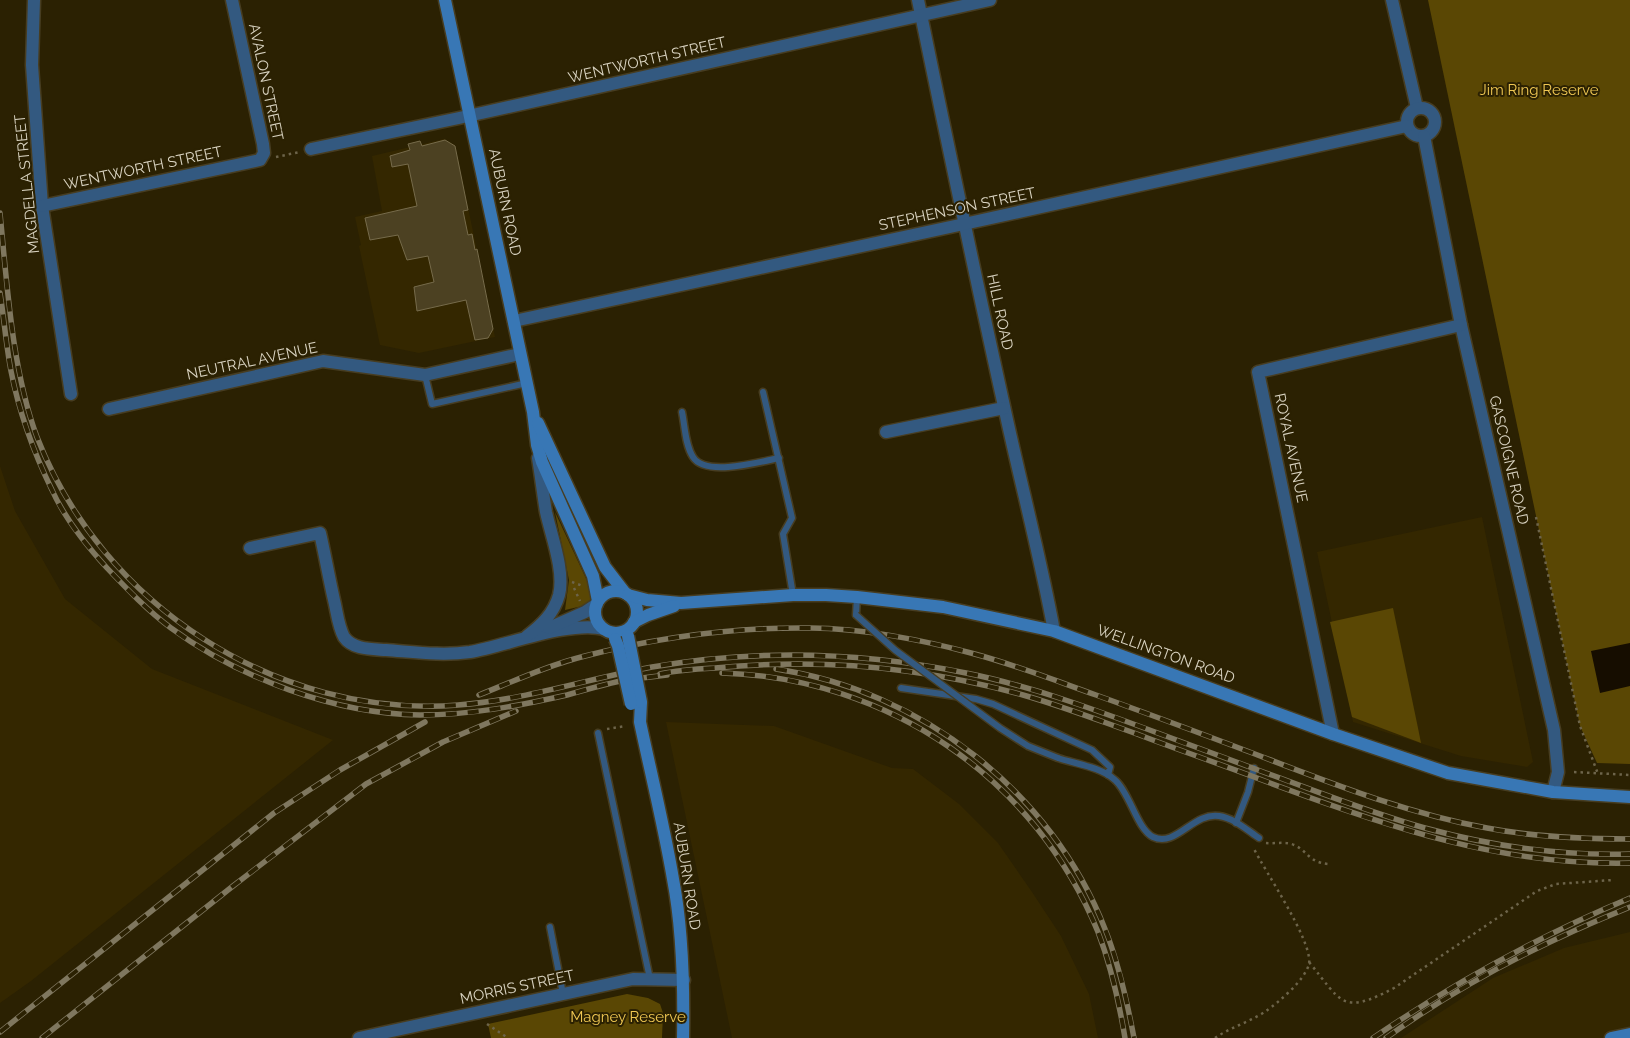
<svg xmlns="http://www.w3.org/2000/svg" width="1630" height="1038" font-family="Raleway,sans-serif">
<rect width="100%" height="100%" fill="#2b2102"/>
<!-- built -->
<g fill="#342700">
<polygon points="444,139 455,145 495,337 419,353 380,345 359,246 361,245 355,217 382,211 372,156"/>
<polygon points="0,466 15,511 65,599 152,669 333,740 31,981 0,1003"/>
<polygon points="1482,517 1533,762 1527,767 1461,756 1353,722 1317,552"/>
<polygon points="666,722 774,726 892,768 913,769 959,804 998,843 1032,892 1061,936 1089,994 1098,1038 732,1038"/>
<polygon points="1630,932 1630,1038 1401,1038 1493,978 1564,948"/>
</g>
<!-- green -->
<g fill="#5a4704">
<polygon points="1428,0 1630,0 1630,764 1597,763 1580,726"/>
<polygon points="555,512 590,587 592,597 587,605 565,610 569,580"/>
<polygon points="1393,608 1418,728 1421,743 1352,717 1330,622"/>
<polygon points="627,994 648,998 660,1004 663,1013 662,1038 491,1038 488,1024"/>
</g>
<!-- water -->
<polygon fill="#160d00" points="1630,643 1630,686 1600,693 1591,651"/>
<!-- building -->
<polygon fill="#4c4122" stroke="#766b4b" points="445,140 455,146 468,210 463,211 468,235 472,234 475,250 477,249 493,329 488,338 475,340 466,300 417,311 414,287 434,282 428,256 407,260 398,235 370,240 365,218 417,206 408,164 392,167 390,156 410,150 408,144 420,141 422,146"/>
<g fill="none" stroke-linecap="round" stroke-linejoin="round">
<!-- lane casing -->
<g stroke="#473d21" stroke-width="9">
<g id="lane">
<polyline points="425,375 432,404 527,383"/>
<polyline points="763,392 792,518 783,534 793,595"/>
<path d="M682,412C685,426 685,445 693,457C705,477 760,462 779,458"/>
<polyline points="856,615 857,597"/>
<polyline points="901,688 976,699 993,704 1092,750 1110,767 1108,775"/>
<polyline points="598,733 650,979"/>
<path d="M1058,758C1076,764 1101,767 1115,780C1130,793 1137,829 1153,837C1176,848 1193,812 1219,816C1234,818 1247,830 1259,838"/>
<polyline points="1236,823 1248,792 1254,768"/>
<polyline points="550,927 563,994"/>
</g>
</g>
<!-- street casing -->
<g stroke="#473d21" stroke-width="15">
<g id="street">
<polyline points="34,0 32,65 42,206 71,394"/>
<path d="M918,0C946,136 974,271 1004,406C1020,481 1040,555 1054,631"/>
<polyline points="1392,0 1417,108"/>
<circle cx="1421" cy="122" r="14"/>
<polyline points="1424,136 1461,325 1554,730 1558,772 1553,792"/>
<polyline points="311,149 459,118 990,0"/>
<polyline points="42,206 260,160 264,153 263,144 232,0"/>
<polyline points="514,321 964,224 1407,126"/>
<polyline points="109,409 323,361 425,375 520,354"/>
<polyline points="886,432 1004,408"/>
<path d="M250,548L320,533C325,555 329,578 334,600C337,612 338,626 344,637C353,650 372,649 386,650C414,652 442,656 470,652C505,646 571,620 604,629"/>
<polyline points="549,628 585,612 597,604"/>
<path d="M527,636C542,625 554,613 559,595C565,571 551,535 546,512C543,494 541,476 538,458"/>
<polyline points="1333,734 1258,372 1461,325"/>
<polyline points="359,1038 633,979 684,980"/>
</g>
</g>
<!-- secondary casing -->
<g stroke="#473d21" stroke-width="15">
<g id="secondary">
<polyline points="445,0 533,412 537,445 542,462 593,576 598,601"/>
<polyline points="538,423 605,567 625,593"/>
<circle cx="616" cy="612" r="21"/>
<polyline points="628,595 647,600 681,603 793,595 826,595 857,597 943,607 1054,631 1333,734 1448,773 1553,792 1630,797"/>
<polyline points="634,622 648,615 674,606"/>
<path d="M641,702L640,722C651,774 664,826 673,879C683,931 684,985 683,1038"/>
<polyline points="1611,1038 1630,1034"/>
</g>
</g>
<!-- path -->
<g stroke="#6d644a" stroke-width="2.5" stroke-dasharray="2.5 4" stroke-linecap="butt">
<polyline points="276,157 300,152"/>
<polyline points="1536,517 1580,726 1598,774"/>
<polyline points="572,582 583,586"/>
<polyline points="574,588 580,601"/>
<polyline points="607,729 626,726"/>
<polyline points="1574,772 1630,775"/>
<path d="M1266,843C1275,844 1285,841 1294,845C1308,851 1308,862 1328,864"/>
<path d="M1309,962C1342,1002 1341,1016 1394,988L1537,891L1556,884L1613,880"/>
<polyline points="487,1024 508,1038"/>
<path d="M1215,1038C1231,1027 1250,1022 1266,1011C1279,1002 1305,980 1309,964C1313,941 1264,870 1253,847"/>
</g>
<!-- lane -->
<use href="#lane" stroke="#335980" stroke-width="6"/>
<!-- street -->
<use href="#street" stroke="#335980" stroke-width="12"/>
<!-- secondary -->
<use href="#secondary" stroke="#3877b5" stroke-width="12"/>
<!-- rail casing -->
<g stroke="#7f775f" stroke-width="5.5">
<g id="rail">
<path d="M0,213C7,284 12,370 37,437C102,605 277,719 458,705C524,700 587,679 652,667C755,649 863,652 966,673C1031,686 1093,709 1155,732C1192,746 1229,759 1266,773C1319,792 1371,813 1425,828C1491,846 1561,856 1630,854"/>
<path d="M0,293C4,318 6,345 11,371C19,412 34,453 52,490C65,519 86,545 107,568C127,589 148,611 171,628C239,678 335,714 420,715C470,715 518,706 567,695C588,689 609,683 630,679"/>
<path d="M776,669C920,690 1052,792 1105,929C1119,964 1127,1001 1134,1038"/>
<path d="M722,673C888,678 1035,778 1098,932C1111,966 1119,1002 1125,1038"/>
<path d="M660,674C678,670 696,669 715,668C818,658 923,667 1023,695C1062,706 1100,721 1137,734C1181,751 1226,766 1270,783C1388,827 1502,866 1630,863"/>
<polyline points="625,680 667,675"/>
<path d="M479,695C514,681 549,665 585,656C659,637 735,627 811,628C860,628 923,640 971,653C1013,664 1054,680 1096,695C1146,713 1197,732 1247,751C1326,781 1404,813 1487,828C1534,837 1582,839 1630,839"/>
<polyline points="0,1032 274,813 340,770 425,722"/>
<polyline points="42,1038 233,886 366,784 443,742 516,711"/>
<path d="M1373,1038C1454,983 1539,936 1630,898"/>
<path d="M1386,1038C1461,984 1545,941 1630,907"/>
</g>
</g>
<!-- rail -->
<use href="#rail" stroke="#2b2102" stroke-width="4" stroke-dasharray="11" stroke-linecap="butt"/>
<!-- lane-bridge casing -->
<g stroke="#473d21" stroke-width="9" stroke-linecap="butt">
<polyline id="lane-bridge" points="856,615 895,650 1000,728 1028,746 1058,758"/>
</g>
<!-- secondary-bridge casing -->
<g stroke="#473d21" stroke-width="15" stroke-linecap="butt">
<g id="secondary-bridge">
<polyline points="628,636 641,702"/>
<polyline points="615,639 618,646 631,704"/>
</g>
</g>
<!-- lane-bridge -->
<use href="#lane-bridge" stroke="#335980" stroke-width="6"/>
<!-- secondary-bridge -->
<use href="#secondary-bridge" stroke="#3877b5" stroke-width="12"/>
</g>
<g text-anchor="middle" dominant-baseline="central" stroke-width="4" stroke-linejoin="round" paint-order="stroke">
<!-- street labels -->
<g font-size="15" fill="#d9d3c1" stroke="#2b2102">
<text transform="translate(647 60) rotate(-13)">WENTWORTH STREET</text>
<text transform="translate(266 82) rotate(78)">AVALON STREET</text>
<text transform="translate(143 168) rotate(-12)">WENTWORTH STREET</text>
<text transform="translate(27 184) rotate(-96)">MAGDELLA STREET</text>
<text transform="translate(505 202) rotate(78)">AUBURN ROAD</text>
<text transform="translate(957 209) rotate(-12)">STEPHENSON STREET</text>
<text transform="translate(1000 312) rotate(78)">HILL ROAD</text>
<text transform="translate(252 361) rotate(-12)">NEUTRAL AVENUE</text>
<text transform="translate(1291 448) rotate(78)">ROYAL AVENUE</text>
<text transform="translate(1509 460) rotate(77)">GASCOIGNE ROAD</text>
<text transform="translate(1166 654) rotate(20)">WELLINGTON ROAD</text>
<text transform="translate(687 876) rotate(81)">AUBURN ROAD</text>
<text transform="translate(517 987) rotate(-12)">MORRIS STREET</text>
</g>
<!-- park labels -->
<g font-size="15" fill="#f0c853" stroke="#2b2102">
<text x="1539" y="90">Jim Ring Reserve</text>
<text x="628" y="1017">Magney Reserve</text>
</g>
</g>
</svg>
